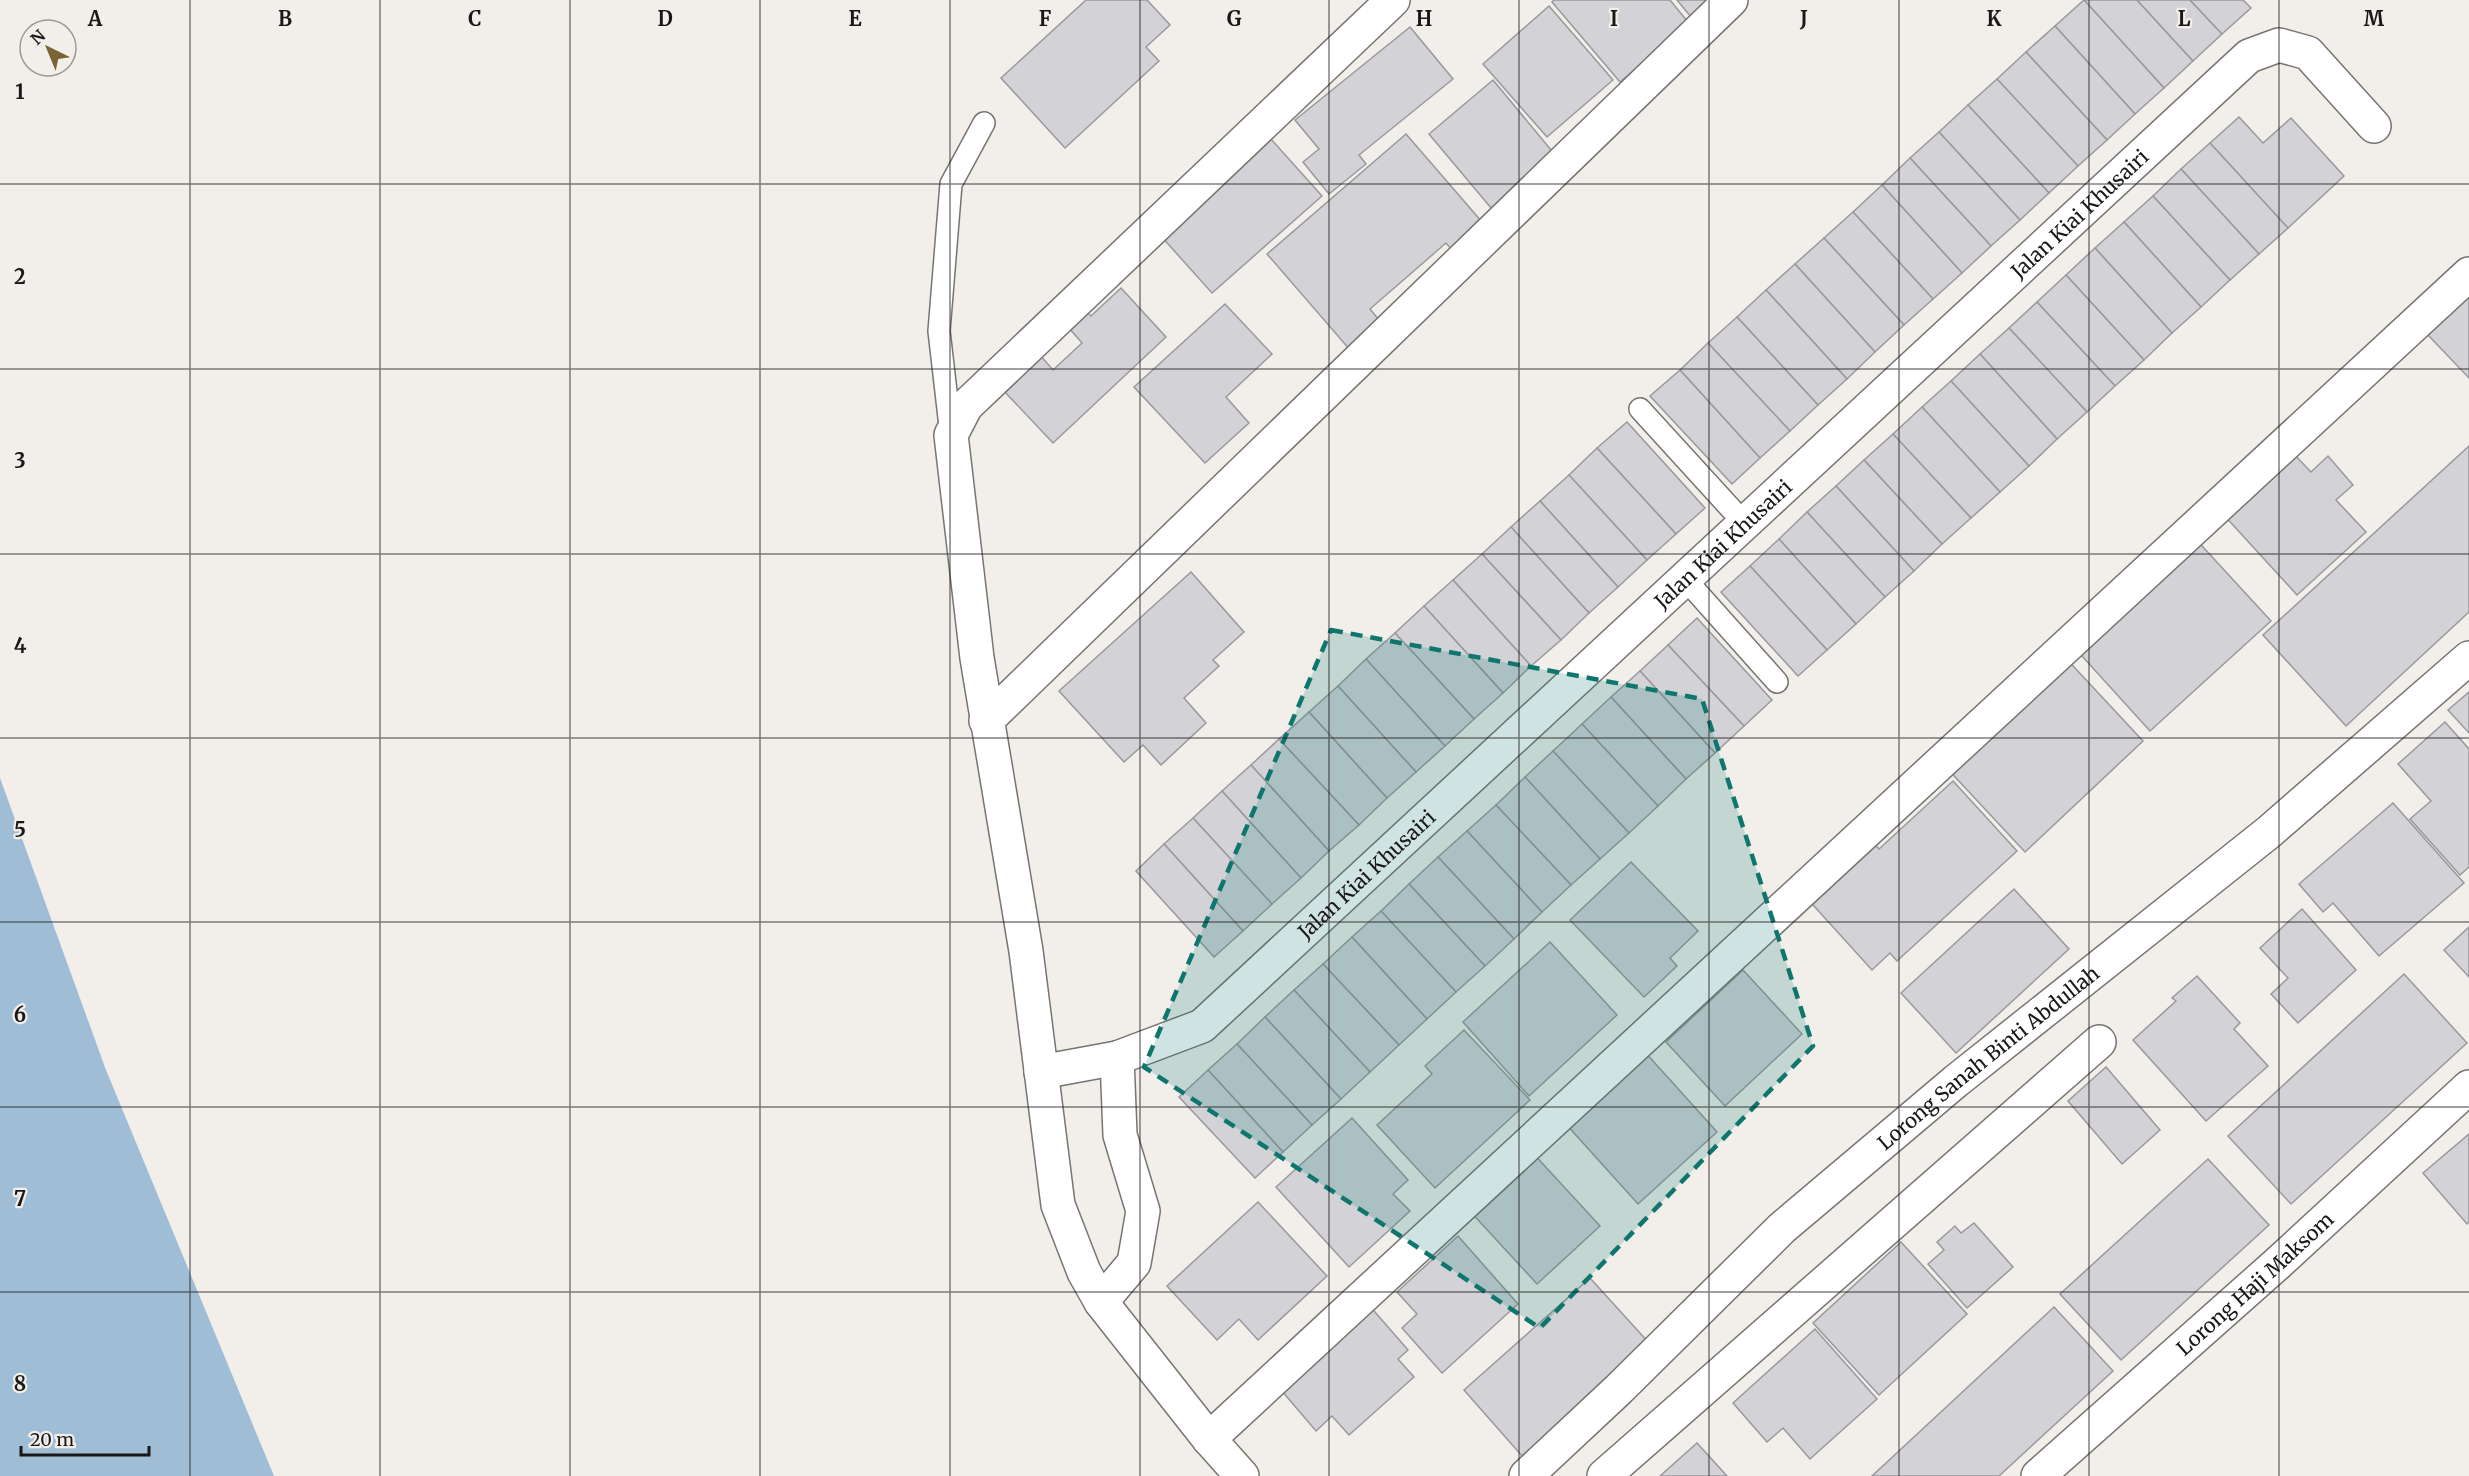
<svg xmlns="http://www.w3.org/2000/svg" width="2469" height="1476" font-family="Merriweather,serif">
<rect width="100%" height="100%" fill="#f2eeea"/>
<!-- water -->
<polygon fill="#9fbdd5" points="0,778 106,1070 274,1476 0,1476"/>
<!-- building -->
<g fill="#d3d2d7" stroke="#99989c" stroke-width="1.5">
<polygon points="1086,0 1147,0 1170,25 1146,47 1159,61 1065,148 1001,78"/>
<polygon points="1554,0 1670,0 1701,38 1646,85 1634,70 1620,82 1552,2"/>
<polygon points="1677,0 1711,0 1691,17"/>
<polygon points="2084,0 2137,0 2193,61 2164,88"/>
<polygon points="2084,0 2164,88 2135,114 2055,26"/>
<polygon points="2137,0 2190,0 2222,34 2193,61"/>
<polygon points="2190,0 2243,0 2251,8 2222,34"/>
<polygon points="1549,6 1613,80 1547,137 1483,64"/>
<polygon points="2055,26 2135,114 2107,140 2026,52"/>
<polygon points="1410,27 1453,79 1359,155 1366,164 1329,194 1303,162 1319,149 1295,120"/>
<polygon points="2026,52 2107,140 2078,166 1997,79"/>
<polygon points="1997,79 2078,166 2049,193 1968,105"/>
<polygon points="1493,80 1571,174 1507,227 1429,134"/>
<polygon points="1968,105 2049,193 2020,220 1939,132"/>
<polygon points="2239,117 2263,143 2291,118 2344,176 2288,228 2210,143"/>
<polygon points="1939,132 2020,220 1991,246 1910,158"/>
<polygon points="1406,134 1495,237 1463,263 1446,243 1370,309 1388,331 1357,358 1267,254"/>
<polygon points="1270,138 1322,196 1212,293 1160,235"/>
<polygon points="2210,143 2288,228 2259,254 2181,169"/>
<polygon points="1910,158 1991,246 1962,273 1882,185"/>
<polygon points="2181,169 2259,254 2230,280 2153,196"/>
<polygon points="1882,185 1962,273 1933,299 1853,212"/>
<polygon points="2153,196 2230,280 2201,307 2124,222"/>
<polygon points="1853,212 1933,299 1904,325 1824,238"/>
<polygon points="2124,222 2201,307 2172,333 2095,248"/>
<polygon points="1824,238 1904,325 1875,352 1795,264"/>
<polygon points="2095,248 2172,333 2144,360 2066,275"/>
<polygon points="1795,264 1875,352 1847,379 1766,290"/>
<polygon points="2066,275 2144,360 2115,386 2037,302"/>
<polygon points="1121,288 1166,337 1053,443 1003,390 1040,355 1053,370 1082,343 1069,328 1087,312 1091,316"/>
<polygon points="1766,290 1847,379 1818,405 1737,317"/>
<polygon points="2469,297 2469,378 2428,335"/>
<polygon points="2037,302 2115,386 2087,412 2009,328"/>
<polygon points="1225,304 1272,354 1226,397 1249,423 1205,463 1134,387"/>
<polygon points="1737,317 1818,405 1790,431 1708,343"/>
<polygon points="2009,328 2087,412 2057,439 1980,354"/>
<polygon points="1708,343 1790,431 1760,458 1680,370"/>
<polygon points="1980,354 2057,439 2029,466 1951,381"/>
<polygon points="1680,370 1760,458 1732,484 1650,396"/>
<polygon points="1951,381 2029,466 2000,492 1922,407"/>
<polygon points="1922,407 2000,492 1971,518 1893,434"/>
<polygon points="1627,422 1705,508 1676,534 1597,448"/>
<polygon points="1893,434 1971,518 1942,544 1864,460"/>
<polygon points="2469,446 2469,612 2346,726 2263,635"/>
<polygon points="1597,448 1676,534 1647,560 1569,475"/>
<polygon points="2290,450 2311,472 2328,456 2353,485 2336,500 2366,532 2297,595 2222,513"/>
<polygon points="1864,460 1942,544 1914,571 1836,486"/>
<polygon points="1569,475 1647,560 1618,587 1540,501"/>
<polygon points="1836,486 1914,571 1885,597 1807,512"/>
<polygon points="1540,501 1618,587 1589,613 1511,527"/>
<polygon points="1807,512 1885,597 1856,624 1779,539"/>
<polygon points="1511,527 1589,613 1561,640 1482,554"/>
<polygon points="2192,535 2271,621 2150,731 2072,645"/>
<polygon points="1779,539 1856,624 1827,650 1750,566"/>
<polygon points="1482,554 1561,640 1531,666 1453,580"/>
<polygon points="1750,566 1827,650 1798,676 1721,592"/>
<polygon points="1191,572 1244,632 1213,660 1219,666 1184,698 1206,723 1161,765 1143,745 1124,762 1059,691"/>
<polygon points="1453,580 1531,666 1503,693 1424,606"/>
<polygon points="1424,606 1503,693 1474,719 1395,633"/>
<polygon points="1697,618 1772,700 1744,726 1668,645"/>
<polygon points="1395,633 1474,719 1445,746 1366,659"/>
<polygon points="1668,645 1744,726 1715,753 1640,671"/>
<polygon points="2061,653 2143,741 2025,852 1943,764"/>
<polygon points="1366,659 1445,746 1416,772 1338,686"/>
<polygon points="1640,671 1715,753 1686,779 1611,697"/>
<polygon points="1338,686 1416,772 1387,798 1309,712"/>
<polygon points="2469,692 2469,733 2448,710"/>
<polygon points="1611,697 1686,779 1658,806 1582,724"/>
<polygon points="1309,712 1387,798 1359,825 1279,739"/>
<polygon points="2445,722 2469,749 2469,867 2460,875 2410,819 2431,801 2398,764"/>
<polygon points="1582,724 1658,806 1629,833 1553,751"/>
<polygon points="1279,739 1359,825 1329,851 1251,765"/>
<polygon points="1553,751 1629,833 1600,859 1525,777"/>
<polygon points="1251,765 1329,851 1301,878 1222,791"/>
<polygon points="1525,777 1600,859 1571,885 1496,805"/>
<polygon points="1953,781 2017,851 1897,961 1890,953 1872,970 1804,895 1867,836 1879,849"/>
<polygon points="1222,791 1301,878 1272,904 1193,818"/>
<polygon points="2393,803 2464,883 2379,956 2333,903 2323,912 2299,884"/>
<polygon points="1496,805 1571,885 1542,912 1467,831"/>
<polygon points="1193,818 1272,904 1243,931 1164,844"/>
<polygon points="1467,831 1542,912 1514,939 1438,857"/>
<polygon points="1164,844 1243,931 1214,957 1136,871"/>
<polygon points="1438,857 1514,939 1485,966 1409,884"/>
<polygon points="1631,862 1698,931 1670,958 1677,966 1644,997 1570,920"/>
<polygon points="1409,884 1485,966 1456,992 1381,911"/>
<polygon points="2014,889 2069,949 1956,1053 1901,993"/>
<polygon points="2302,909 2356,970 2298,1023 2271,994 2288,978 2260,948"/>
<polygon points="1381,911 1456,992 1427,1019 1352,937"/>
<polygon points="2469,927 2469,977 2444,950"/>
<polygon points="1352,937 1427,1019 1399,1045 1323,964"/>
<polygon points="1550,942 1617,1015 1529,1096 1463,1022"/>
<polygon points="1323,964 1399,1045 1370,1072 1294,990"/>
<polygon points="1743,970 1802,1034 1725,1106 1666,1042"/>
<polygon points="2404,974 2467,1043 2291,1204 2228,1136"/>
<polygon points="2197,976 2240,1023 2234,1029 2268,1066 2206,1121 2133,1040 2176,1001 2172,998"/>
<polygon points="1294,990 1370,1072 1341,1099 1265,1017"/>
<polygon points="1265,1017 1341,1099 1312,1125 1237,1044"/>
<polygon points="1464,1030 1530,1100 1435,1188 1377,1125 1432,1074 1425,1066"/>
<polygon points="1237,1044 1312,1125 1283,1152 1208,1070"/>
<polygon points="1644,1051 1717,1132 1638,1204 1565,1123"/>
<polygon points="2106,1067 2160,1130 2122,1164 2068,1101"/>
<polygon points="1208,1070 1283,1152 1255,1178 1179,1097"/>
<polygon points="1352,1118 1408,1180 1393,1194 1410,1211 1349,1267 1276,1187"/>
<polygon points="2469,1134 2469,1222 2467,1224 2423,1173"/>
<polygon points="1531,1151 1600,1226 1537,1284 1468,1209"/>
<polygon points="2208,1159 2269,1225 2121,1360 2060,1294"/>
<polygon points="1258,1202 1327,1276 1258,1340 1239,1319 1217,1340 1167,1286"/>
<polygon points="1974,1223 2013,1267 1967,1308 1928,1264 1944,1250 1937,1242 1955,1226 1961,1233"/>
<polygon points="1458,1236 1518,1304 1442,1373 1402,1328 1417,1314 1397,1292"/>
<polygon points="1901,1242 1967,1314 1879,1395 1813,1323"/>
<polygon points="1590,1278 1649,1343 1522,1456 1464,1390"/>
<polygon points="1368,1304 1408,1350 1398,1359 1414,1377 1349,1435 1332,1416 1316,1431 1276,1384"/>
<polygon points="2054,1307 2113,1371 1999,1476 1872,1476"/>
<polygon points="1815,1329 1877,1399 1810,1459 1783,1428 1767,1442 1733,1403"/>
<polygon points="1697,1443 1727,1476 1660,1476"/>
</g>
<g fill="none" stroke-linecap="round" stroke-linejoin="round">
<!-- service casing -->
<g stroke="#787471" stroke-width="24">
<g id="service">
<polyline points="1640,409 1745,524"/>
<polyline points="951,435 939,331 951,184 984,123"/>
<polyline points="1686,580 1777,682"/>
</g>
</g>
<!-- minor casing -->
<g stroke="#787471" stroke-width="36">
<g id="minor">
<polyline points="986,721 1731,0"/>
<path id="s1" d="M1041,1072L1117,1058L1202,1026L2249,56L2279,45L2308,53L2374,126"/>
<polyline points="1101,1302 1134,1263 1143,1211 1120,1135 1117,1058"/>
<polyline points="1209,1439 2469,274"/>
<polyline points="1242,1476 1209,1439 1101,1302 1084,1272 1058,1205 1026,951 977,658 951,435 966,406 1393,0"/>
<path id="s2" d="M1526,1476L1619,1389L1782,1228L1956,1081L2269,832L2469,658"/>
<polyline points="1604,1476 2099,1042"/>
<path id="s3" d="M2038,1476L2277,1264L2469,1087"/>
</g>
</g>
<!-- service -->
<use href="#service" stroke="#fff" stroke-width="21"/>
<!-- minor -->
<use href="#minor" stroke="#fff" stroke-width="33"/>
</g>
<!-- marked area -->
<path fill="#0f766e" fill-opacity="0.2" stroke="#0f766e" stroke-width="4.5" stroke-dasharray="12 8" stroke-linejoin="round" d="M1331,630L1702,699L1813,1046L1540,1328L1144,1067Z"/>
<!-- grid -->
<path fill="none" stroke="#1a1817" stroke-width="1.5" stroke-opacity="0.55" d="M190,0V1476M380,0V1476M570,0V1476M760,0V1476M950,0V1476M1140,0V1476M1329,0V1476M1519,0V1476M1709,0V1476M1899,0V1476M2089,0V1476M2279,0V1476M0,184H2469M0,369H2469M0,554H2469M0,738H2469M0,922H2469M0,1107H2469M0,1292H2469"/>
<g text-anchor="middle" dominant-baseline="central" stroke-width="4.5" stroke-linejoin="round" paint-order="stroke">
<!-- street labels -->
<g font-size="20" fill="#1a1817" stroke="#f2eeea">
<text stroke="none"><textPath href="#s1" startOffset="1364">Jalan Kiai Khusairi</textPath></text>
<text stroke="none"><textPath href="#s1" startOffset="878">Jalan Kiai Khusairi</textPath></text>
<text stroke="none"><textPath href="#s1" startOffset="392">Jalan Kiai Khusairi</textPath></text>
<text stroke="none"><textPath href="#s2" startOffset="624">Lorong Sanah Binti Abdullah</textPath></text>
<text stroke="none"><textPath href="#s3" startOffset="290">Lorong Haji Maksom</textPath></text>
</g>
</g>
<g font-size="20" text-anchor="middle" font-weight="bold" fill="#1a1817" stroke="#f2eeea" stroke-width="4.5" stroke-linejoin="round" paint-order="stroke">
<text x="95" y="26">A</text>
<text x="285" y="26">B</text>
<text x="475" y="26">C</text>
<text x="665" y="26">D</text>
<text x="855" y="26">E</text>
<text x="1045" y="26">F</text>
<text x="1234" y="26">G</text>
<text x="1424" y="26">H</text>
<text x="1614" y="26">I</text>
<text x="1804" y="26">J</text>
<text x="1994" y="26">K</text>
<text x="2184" y="26">L</text>
<text x="2374" y="26">M</text>
<text x="20" y="99">1</text>
<text x="20" y="284">2</text>
<text x="20" y="468">3</text>
<text x="20" y="653">4</text>
<text x="20" y="837">5</text>
<text x="20" y="1022">6</text>
<text x="20" y="1206">7</text>
<text x="20" y="1391">8</text>
</g>
<!-- north arrow -->
<g transform="translate(48 48) rotate(317)"><circle r="28" fill="#f2eeea" stroke="#9c9896" stroke-width="1.5"/>
<path d="M0-4.5L10 22L0 15L-10 22Z" fill="#7a6434"/>
<text y="-9" font-size="16" font-weight="bold" text-anchor="middle" fill="#1a1817">N</text>
</g>
<!-- scale -->
<path d="M21 1446v9h128v-9" fill="none" stroke="#1a1817" stroke-width="3"/>
<text x="30" y="1446" font-size="18" fill="#1a1817" stroke="#f2eeea" stroke-width="4.5" paint-order="stroke">20 m</text>
</svg>
